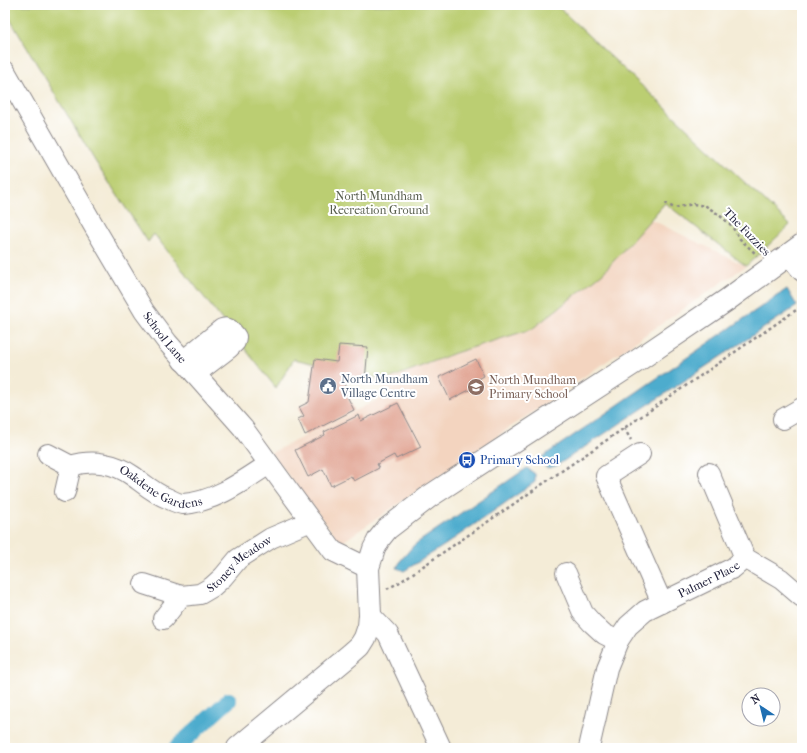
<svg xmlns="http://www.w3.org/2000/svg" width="807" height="753" font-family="'IM FELL French Canon',serif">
<rect width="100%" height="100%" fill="#fff"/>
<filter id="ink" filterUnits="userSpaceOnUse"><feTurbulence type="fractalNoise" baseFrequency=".025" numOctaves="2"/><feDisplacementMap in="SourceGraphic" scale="8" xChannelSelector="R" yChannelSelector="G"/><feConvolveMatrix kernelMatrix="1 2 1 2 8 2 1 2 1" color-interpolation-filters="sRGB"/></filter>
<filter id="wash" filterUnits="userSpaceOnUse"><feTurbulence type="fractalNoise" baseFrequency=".012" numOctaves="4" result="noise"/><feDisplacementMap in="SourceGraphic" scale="16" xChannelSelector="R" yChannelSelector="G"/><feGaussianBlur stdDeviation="0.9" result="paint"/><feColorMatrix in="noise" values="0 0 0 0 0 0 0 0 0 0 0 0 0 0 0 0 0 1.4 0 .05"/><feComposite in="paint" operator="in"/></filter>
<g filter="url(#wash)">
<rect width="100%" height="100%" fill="#f4ecd7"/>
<!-- built -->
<polygon fill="#f3d4bf" points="650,219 746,266 341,543 271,453 387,395 378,376 386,380 455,353"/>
<!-- green -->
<polygon fill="#bbce72" stroke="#6e7856" points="5,5 556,5 790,225 746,266 665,203 603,273 532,329 455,353 386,380 294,359 276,388 154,234 148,242 95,161 5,11"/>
<!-- water -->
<g fill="#4eaccd" stroke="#386784">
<polygon points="787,289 797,306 556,466 547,468 541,463 542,457"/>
<polygon points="527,468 535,474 535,482 445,545 404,571 397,568 401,560 414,545"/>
</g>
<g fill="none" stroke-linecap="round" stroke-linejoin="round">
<!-- canal -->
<polyline stroke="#4eaccd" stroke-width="16" points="176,748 229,700"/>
</g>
<g id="blocks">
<!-- building -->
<g fill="#de9b88">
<polygon points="339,345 368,347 365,381 346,379 344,390 354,410 305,435 298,419 304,416 299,407 309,402 315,359 337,362"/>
<polygon points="476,359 484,376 471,383 473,388 450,400 439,377"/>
<polygon points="398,403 421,447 396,459 394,455 377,464 379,468 354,481 351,476 331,486 323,469 308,477 295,450 325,435 324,432 359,415 361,421"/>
</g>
</g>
</g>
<g filter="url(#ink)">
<use href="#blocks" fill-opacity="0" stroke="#8b8789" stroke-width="1"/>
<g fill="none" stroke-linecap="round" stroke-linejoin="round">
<!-- minor casing -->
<g stroke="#8b8789" stroke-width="22">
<g id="minor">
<path id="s1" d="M5,71L95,228L144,311L167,342L243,428L283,483L333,551L368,568"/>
<polyline points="789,255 802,271"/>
<path d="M183,361L222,329C229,326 232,332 236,337L235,342L229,348L195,374"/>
<polyline points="783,419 802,408"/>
<polyline points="48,454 71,466"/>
<polyline points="640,454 606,476 662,603"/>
<path id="s2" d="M65,492L71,466C92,459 115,463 133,476C144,484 155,494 169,499C173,501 179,504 183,504C215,502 243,481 269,464"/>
<polyline points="745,558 781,579 802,597"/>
<polyline points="566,573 583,613 592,623 604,634 618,641"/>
<path id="s3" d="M144,584L181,596L200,594L212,587L223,577L238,559L271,538L311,521"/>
<polyline points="370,615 388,634 441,748"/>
<polyline points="163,619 181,596"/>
<path id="s4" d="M589,748L607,668L618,641L628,626L645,611L733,568L745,558L709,473"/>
</g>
</g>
<!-- major casing -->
<g stroke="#8b8789" stroke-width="24">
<polyline id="major" points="238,748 351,654 360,646 365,638 369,626 370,615 368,568 374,549 379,539 387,529 430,496 637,361 727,300 802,245"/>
</g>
<!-- path -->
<g stroke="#8b8789" stroke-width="2.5" stroke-dasharray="3 3" stroke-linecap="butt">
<polyline points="665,203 674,208 693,204 706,206 718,214 731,225 740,239 757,255"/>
<polyline points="624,428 631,440"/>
<polyline points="387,589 400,582 802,306"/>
</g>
<!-- minor -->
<use href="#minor" stroke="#fff" stroke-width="20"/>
<!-- major -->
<use href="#major" stroke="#fff" stroke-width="22"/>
</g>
</g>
<!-- icons -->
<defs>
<g id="civic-disc" transform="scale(0.9)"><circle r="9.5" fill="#5c6f8a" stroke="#fff"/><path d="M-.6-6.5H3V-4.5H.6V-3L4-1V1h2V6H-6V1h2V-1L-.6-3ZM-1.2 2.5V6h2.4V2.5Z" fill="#fff"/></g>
<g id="school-disc" transform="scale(0.9)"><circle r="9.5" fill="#8d6e63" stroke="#fff"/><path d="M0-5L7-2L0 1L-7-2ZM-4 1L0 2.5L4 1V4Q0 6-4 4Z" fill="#fff"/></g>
<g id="bus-disc" transform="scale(0.9)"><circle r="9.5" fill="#1a4fb4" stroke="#fff"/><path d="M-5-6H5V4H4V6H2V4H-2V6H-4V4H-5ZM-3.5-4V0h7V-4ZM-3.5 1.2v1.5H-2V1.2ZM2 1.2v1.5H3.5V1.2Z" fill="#fff"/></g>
</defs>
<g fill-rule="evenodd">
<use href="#civic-disc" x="328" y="386"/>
<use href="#school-disc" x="476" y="387"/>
<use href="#bus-disc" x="467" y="460"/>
</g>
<g text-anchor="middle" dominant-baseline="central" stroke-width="4" stroke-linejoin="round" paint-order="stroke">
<!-- park labels -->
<g font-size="12" fill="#585e4e" stroke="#fff">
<text x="379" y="196">North Mundham<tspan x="379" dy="14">Recreation Ground</tspan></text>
</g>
<!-- street labels -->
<g font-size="12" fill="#22223b" stroke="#fff">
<text transform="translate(747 232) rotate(46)">The Fuzzies</text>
<text stroke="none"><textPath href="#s1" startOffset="311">School Lane</textPath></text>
<text stroke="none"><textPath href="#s2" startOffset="123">Oakdene Gardens</textPath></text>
<text stroke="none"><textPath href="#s3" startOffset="108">Stoney Meadow</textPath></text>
<text stroke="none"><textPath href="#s4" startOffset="223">Palmer Place</textPath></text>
</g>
<!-- service labels -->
<g font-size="12" fill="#4e5e75" stroke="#fff" text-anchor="start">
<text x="341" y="379">North Mundham<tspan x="341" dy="14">Village Centre</tspan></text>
</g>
<!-- education labels -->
<g font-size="12" fill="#785e54" stroke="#fff" text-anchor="start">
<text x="489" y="380">North Mundham<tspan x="489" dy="14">Primary School</tspan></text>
</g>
<!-- transit labels -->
<g font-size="12" fill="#164399" stroke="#fff" text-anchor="start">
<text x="480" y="460">Primary School</text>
</g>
</g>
<!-- margin -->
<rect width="807" height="753" fill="none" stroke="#fff" stroke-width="20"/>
<!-- north arrow -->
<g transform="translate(761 707) rotate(325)"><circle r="19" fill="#ffffff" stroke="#a7a7b1"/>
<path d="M0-3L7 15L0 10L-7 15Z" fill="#1f6fb2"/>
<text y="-6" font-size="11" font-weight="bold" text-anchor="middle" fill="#22223b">N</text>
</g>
</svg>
